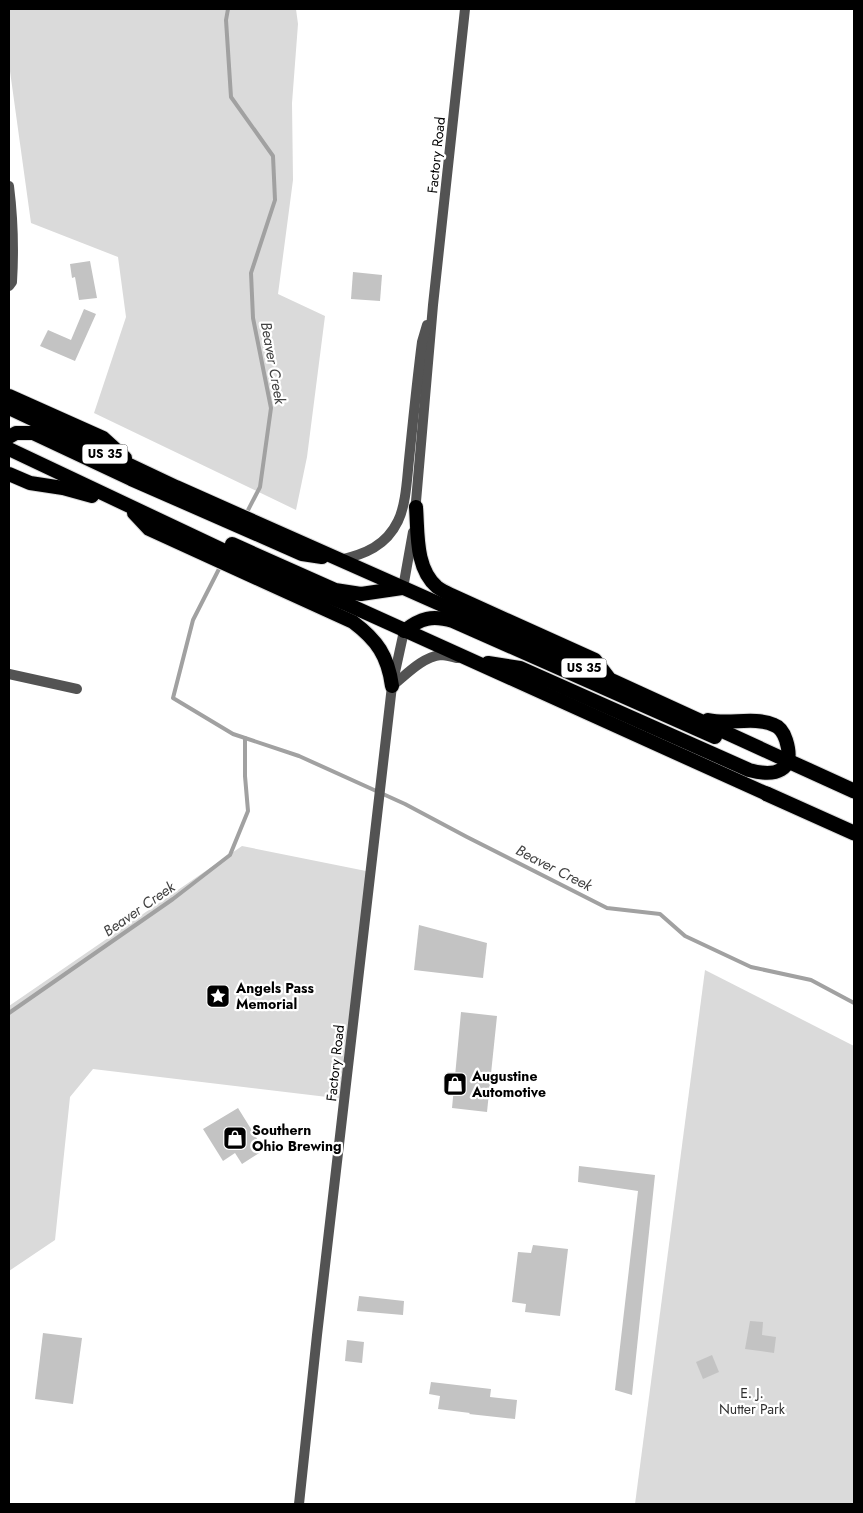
<svg xmlns="http://www.w3.org/2000/svg" width="863" height="1513" font-family="Jost,sans-serif">
<rect width="100%" height="100%" fill="#fff"/>
<!-- green -->
<g fill="#dadada">
<polygon points="9,9 296,9 298,24 292,103 293,180 278,294 325,316 307,457 296,510 94,413 126,317 118,257 31,223 9,64"/>
<polygon points="242,846 371,872 344,1099 93,1069 70,1097 55,1240 9,1271 9,1006"/>
<polygon points="705,970 854,1046 854,1504 635,1504"/>
</g>
<g fill="none" stroke-linecap="round" stroke-linejoin="round">
<!-- stream -->
<g stroke="#a1a1a1" stroke-width="4">
<polyline points="228,9 226,20 231,97 273,156 275,200 251,273 253,318 271,408 260,487 246,514"/>
<polyline points="221,565 193,620 173,698 233,734 299,756 405,804 467,837 607,908 660,914 685,936 751,967 811,980 854,1003"/>
<polyline points="9,1013 173,899 230,855 248,811 245,776 245,738"/>
</g>
</g>
<!-- building -->
<g fill="#c3c3c3">
<polygon points="90,261 97,298 79,300 75,277 72,278 70,264"/>
<polygon points="353,272 382,275 380,301 351,299"/>
<polygon points="84,309 96,314 75,361 40,346 48,330 71,340"/>
<polygon points="419,925 487,943 483,978 414,970"/>
<polygon points="461,1012 497,1016 487,1112 452,1108"/>
<polygon points="238,1108 264,1150 242,1164 235,1153 223,1161 203,1129"/>
<polygon points="579,1166 655,1175 632,1395 615,1390 638,1191 578,1182"/>
<polygon points="533,1245 568,1249 560,1316 525,1312 526,1304 512,1302 518,1252 531,1253"/>
<polygon points="359,1296 404,1301 403,1315 357,1311"/>
<polygon points="750,1321 763,1322 762,1335 776,1337 774,1353 745,1349"/>
<polygon points="43,1333 82,1338 73,1404 35,1399"/>
<polygon points="347,1340 364,1342 362,1363 345,1361"/>
<polygon points="712,1355 719,1372 703,1379 696,1362"/>
<polygon points="431,1382 491,1389 490,1397 517,1400 515,1419 469,1414 470,1413 438,1409 440,1396 429,1394"/>
</g>
<g fill="none" stroke-linecap="round" stroke-linejoin="round">
<!-- trunk casing -->
<g stroke="#dbdbdb" stroke-width="16">
<g id="trunk">
<polyline points="9,396 103,438 125,458"/>
<polyline points="9,408 176,487 611,680 788,761"/>
<polyline points="9,437 16,433 33,433 131,479 302,554 322,557"/>
<polyline points="9,449 269,572 349,605 767,794"/>
<polyline points="9,474 30,483 63,488 92,496"/>
<path d="M416,507C418,533 415,568 437,587C441,590 447,593 451,595L595,660L608,677"/>
<path d="M134,513L149,529L353,622C377,640 388,656 392,686"/>
<polyline points="232,544 335,590 361,594 402,588"/>
<path d="M404,631C421,618 432,615 453,621L715,737"/>
<path d="M488,663L520,668L749,770C775,777 796,772 786,740C784,734 780,727 774,725C754,716 729,725 708,720"/>
</g>
</g>
<!-- motorway casing -->
<g stroke="#dbdbdb" stroke-width="17">
<g id="motorway">
<polyline points="788,761 854,791"/>
<polyline points="767,794 854,833"/>
</g>
</g>
<!-- minor -->
<g stroke="#535353" stroke-width="10">
<path d="M9,186C13,218 14,249 12,282L9,286"/>
<polyline points="9,674 77,689"/>
</g>
<!-- tertiary -->
<g stroke="#535353" stroke-width="10">
<polyline points="415,513 433,305 465,9"/>
<path d="M340,560C365,554 386,546 398,521C406,505 407,478 409,460C413,421 417,381 422,342L427,325"/>
<polyline points="403,588 413,532"/>
<path d="M392,686C406,675 422,657 441,655C446,655 452,657 457,658"/>
<polyline points="299,1504 317,1335 392,686 404,631"/>
</g>
<!-- trunk -->
<use href="#trunk" stroke="#000" stroke-width="14"/>
<!-- motorway -->
<use href="#motorway" stroke="#000" stroke-width="15"/>
</g>
<!-- icons -->
<defs>
<g id="sight-square" transform="scale(1.25)"><rect x="-9" y="-9" width="18" height="18" rx="4" fill="#000" stroke="#fff"/><path d="M0-6L1.8-2.2L6-1.7L2.9 1.2L3.7 5.4L0 3.3L-3.7 5.4L-2.9 1.2L-6-1.7L-1.8-2.2Z" fill="#fff"/></g>
<g id="shop-square" transform="scale(1.25)"><rect x="-9" y="-9" width="18" height="18" rx="4" fill="#000" stroke="#fff"/><path d="M-5-2.5h2.3a2.7 3.5 0 0 1 5.4 0H5L5.5 6h-11ZM-1.5-2.5h3a1.5 2.3 0 0 0-3 0Z" fill="#fff"/></g>
</defs>
<g fill-rule="evenodd">
<use href="#sight-square" x="218" y="996"/>
<use href="#shop-square" x="455" y="1084"/>
<use href="#shop-square" x="235" y="1138"/>
</g>
<g text-anchor="middle" dominant-baseline="central" stroke-width="4.5" stroke-linejoin="round" paint-order="stroke">
<!-- shield labels -->
<g fill="#fff" stroke="#4c4c4c" stroke-width="1">
<rect x="82.5" y="444.5" width="45" height="19" rx="4"/>
<rect x="561.5" y="658.5" width="45" height="19" rx="4"/>
</g>
<g font-size="12" font-weight="bold" fill="#000">
<text x="105" y="454">US 35</text>
<text x="584" y="668">US 35</text>
</g>
<!-- street labels -->
<g font-size="14" fill="#000" stroke="#fff">
<text transform="translate(436 155) rotate(-84)">Factory Road</text>
<text transform="translate(335 1063) rotate(-84)">Factory Road</text>
</g>
<!-- poi labels -->
<g font-size="14" font-weight="bold" fill="#000" stroke="#fff" text-anchor="start">
<text x="236" y="988">Angels Pass<tspan x="236" dy="16">Memorial</tspan></text>
<text x="472" y="1076">Augustine<tspan x="472" dy="16">Automotive</tspan></text>
<text x="252" y="1130">Southern<tspan x="252" dy="16">Ohio Brewing</tspan></text>
</g>
<!-- park labels -->
<g font-size="14" fill="#313131" stroke="#fff">
<text x="752" y="1393">E. J.<tspan x="752" dy="16">Nutter Park</tspan></text>
</g>
<!-- water labels -->
<g font-size="15" font-style="italic" fill="#424242" stroke="#fff">
<text transform="translate(273 363) rotate(80)">Beaver Creek</text>
<text transform="translate(554 868) rotate(27)">Beaver Creek</text>
<text transform="translate(139 909) rotate(-35)">Beaver Creek</text>
</g>
</g>
<!-- border -->
<rect width="863" height="1513" fill="none" stroke="#000000" stroke-width="20"/>
</svg>
